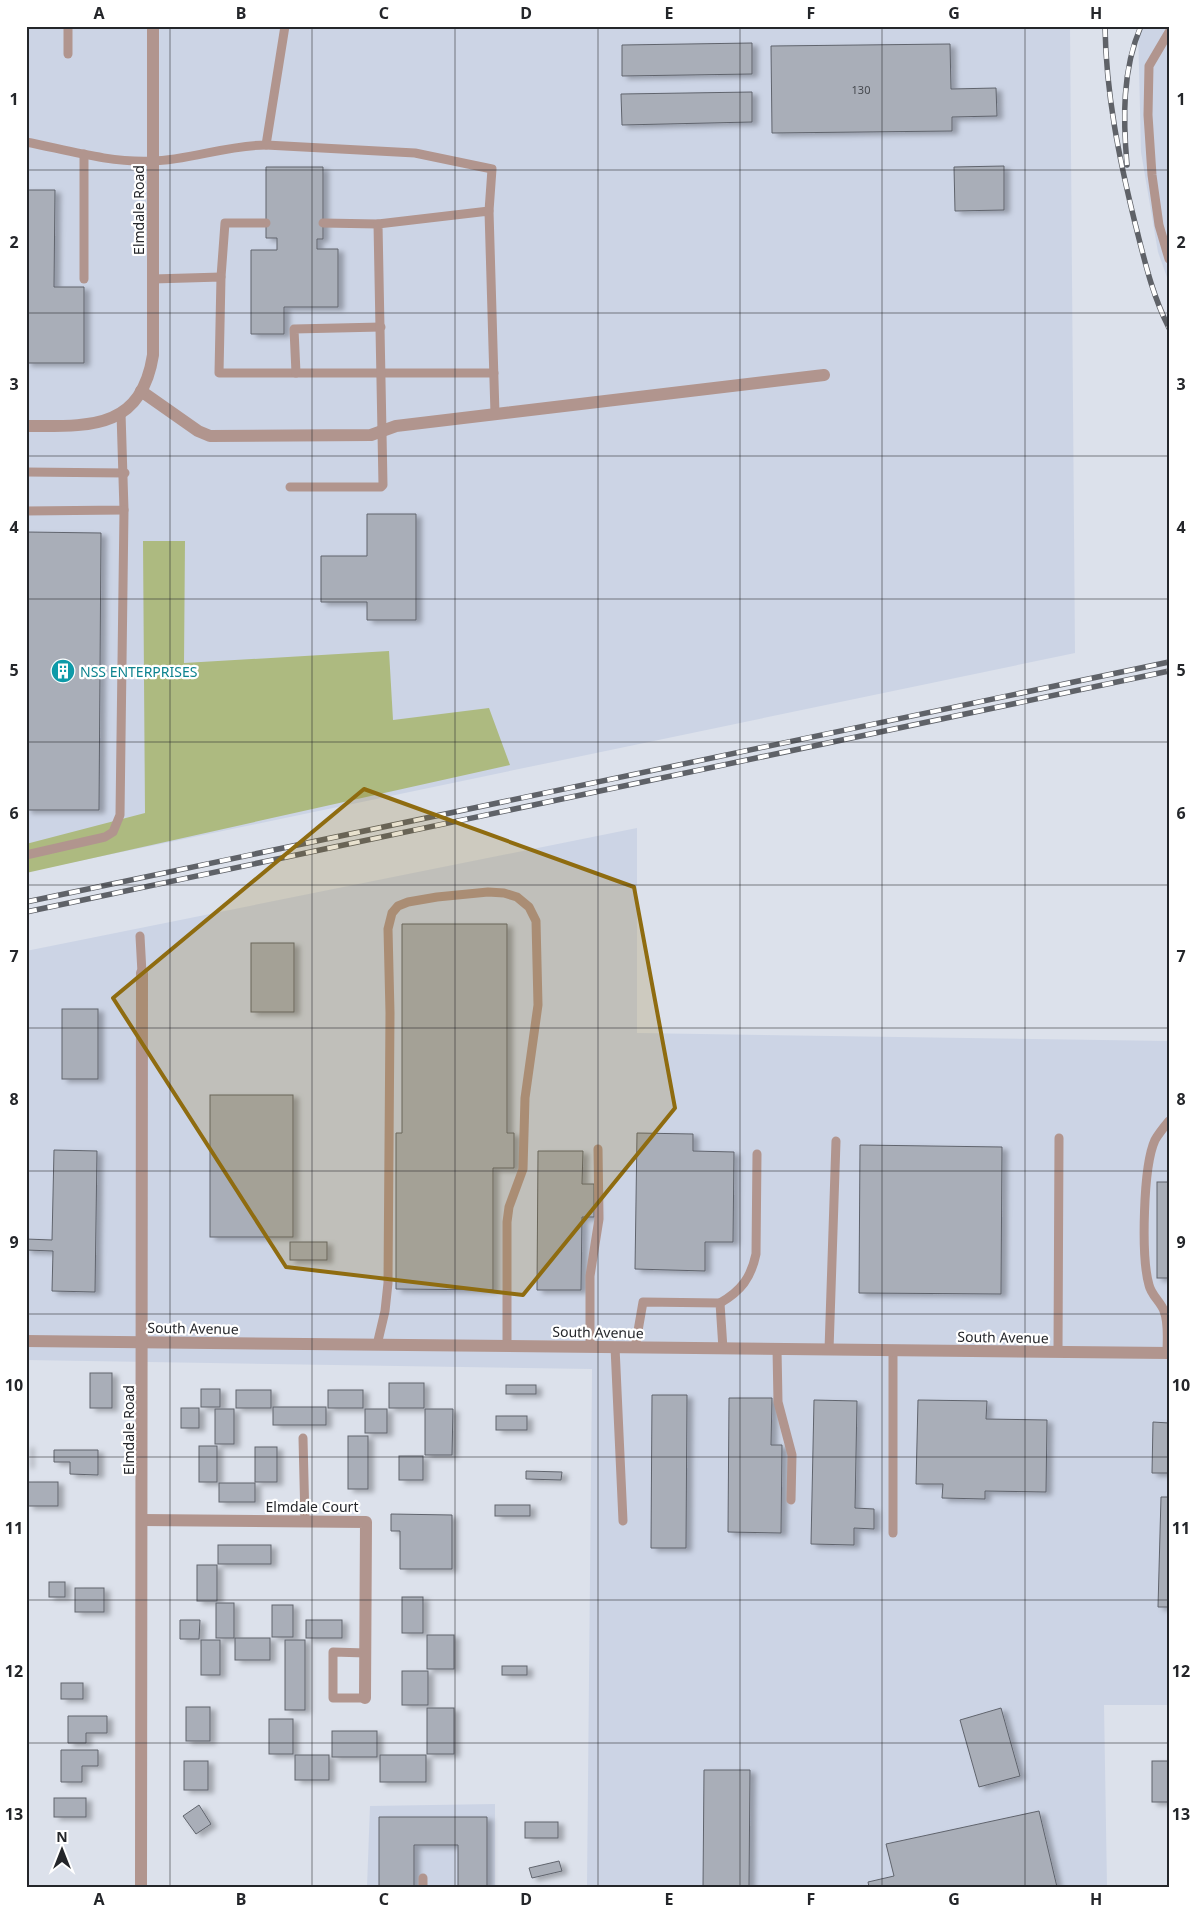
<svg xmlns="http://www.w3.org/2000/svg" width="1195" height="1913" font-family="'Noto Sans',sans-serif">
<defs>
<filter id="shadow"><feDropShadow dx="5.5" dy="3" stdDeviation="2.5" flood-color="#0004"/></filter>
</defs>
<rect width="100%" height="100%" fill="#dce1eb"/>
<!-- built -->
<g fill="#ccd4e5">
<polygon points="26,26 1070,26 1075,653 26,872"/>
<polygon points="1138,26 1169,26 1169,283 1158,252 1141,152"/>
<polygon points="637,828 637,1033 1169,1041 1169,1705 1104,1705 1107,1887 587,1887 592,1369 26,1360 26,951"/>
<polygon points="495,1804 495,1887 367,1887 370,1806"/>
</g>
<!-- forest -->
<polygon fill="#adba80" points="143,541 185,541 184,663 389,651 393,720 489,708 510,765 26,873 26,844 145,813"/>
<!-- building -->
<g fill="#a9aeb8" stroke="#60646d" filter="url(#shadow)">
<polygon points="752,43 752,74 622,76 622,45"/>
<polygon points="950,44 951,89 996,88 997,116 952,117 952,131 772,133 771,46"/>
<polygon points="752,92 752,122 622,125 621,94"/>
<polygon points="1004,166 1004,210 955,211 954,167"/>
<polygon points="266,167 323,167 323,239 317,239 317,249 338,249 338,307 284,307 284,334 251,334 251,250 277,250 277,238 266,238"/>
<polygon points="26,190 55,190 54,287 84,287 84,363 26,363"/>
<polygon points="367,514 416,514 416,620 367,620 367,602 321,602 321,556 367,556"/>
<polygon points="26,532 101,533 99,810 26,810"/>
<polygon points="402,924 507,924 507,1133 514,1133 514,1168 493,1168 493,1290 396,1289 396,1133 402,1133"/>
<rect x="251" y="943" width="43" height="69"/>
<rect x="62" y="1009" width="36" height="70"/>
<rect x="210" y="1095" width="83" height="142"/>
<polygon points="637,1133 693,1134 693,1151 734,1152 733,1242 705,1242 705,1271 635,1269"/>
<polygon points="860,1145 1002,1147 1001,1294 859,1293"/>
<polygon points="54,1150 97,1151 95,1292 52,1291 53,1251 26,1250 26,1239 52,1240"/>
<polygon points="538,1151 583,1151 582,1184 594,1184 594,1217 582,1217 581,1290 537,1290"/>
<rect x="1157" y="1182" width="12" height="96"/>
<rect x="290" y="1242" width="37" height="18"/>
<rect x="90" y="1373" width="22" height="35"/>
<rect x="389" y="1383" width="35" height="25"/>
<rect x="506" y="1385" width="30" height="9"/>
<rect x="201" y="1389" width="19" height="18"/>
<rect x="236" y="1390" width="35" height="18"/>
<rect x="328" y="1390" width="35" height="18"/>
<polygon points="652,1395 687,1395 686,1548 651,1548"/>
<polygon points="729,1398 772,1398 771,1445 782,1445 781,1533 728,1532"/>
<polygon points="814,1400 857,1401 855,1508 874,1509 874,1529 854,1528 854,1545 811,1544"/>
<polygon points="918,1400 987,1401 986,1419 1047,1420 1046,1492 985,1491 985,1499 942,1498 943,1484 916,1484"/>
<rect x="273" y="1407" width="53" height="18"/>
<rect x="181" y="1408" width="18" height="20"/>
<rect x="215" y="1409" width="19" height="35"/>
<rect x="365" y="1409" width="22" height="24"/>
<polygon points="425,1409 453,1409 452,1455 425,1455"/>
<rect x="496" y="1416" width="31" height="14"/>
<polygon points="1153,1422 1169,1423 1169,1473 1152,1473"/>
<rect x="348" y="1436" width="20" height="53"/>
<rect x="26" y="1445" width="2" height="20"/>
<rect x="199" y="1446" width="18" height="36"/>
<rect x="255" y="1447" width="22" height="35"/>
<polygon points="54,1450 98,1450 98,1475 70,1474 70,1462 54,1462"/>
<rect x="399" y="1456" width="24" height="24"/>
<polygon points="526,1471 562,1472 561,1480 526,1479"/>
<rect x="28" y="1482" width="30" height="24"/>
<rect x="219" y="1483" width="36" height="19"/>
<polygon points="1161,1497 1169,1497 1169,1607 1158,1607"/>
<rect x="495" y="1505" width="35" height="11"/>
<polygon points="391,1514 452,1515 452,1569 400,1569 400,1531 391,1531"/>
<rect x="218" y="1545" width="53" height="19"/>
<rect x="197" y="1565" width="20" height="36"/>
<rect x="49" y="1582" width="16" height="15"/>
<rect x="75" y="1588" width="29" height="24"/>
<rect x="402" y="1597" width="21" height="36"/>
<rect x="216" y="1603" width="18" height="35"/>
<rect x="272" y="1605" width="21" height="32"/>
<polygon points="180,1620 200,1620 199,1639 180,1639"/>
<rect x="306" y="1620" width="36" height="18"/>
<rect x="427" y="1635" width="27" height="34"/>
<rect x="235" y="1638" width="35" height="22"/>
<rect x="201" y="1640" width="19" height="35"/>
<rect x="285" y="1640" width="20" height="70"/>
<rect x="502" y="1666" width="25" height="9"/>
<rect x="402" y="1671" width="26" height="34"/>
<rect x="61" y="1683" width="22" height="16"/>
<rect x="186" y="1707" width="24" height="34"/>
<rect x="427" y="1708" width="27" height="46"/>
<polygon points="1001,1708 1020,1776 979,1787 960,1720"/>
<polygon points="68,1716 107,1716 107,1733 86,1733 86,1743 68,1743"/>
<rect x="269" y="1719" width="24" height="35"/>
<rect x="332" y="1731" width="45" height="26"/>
<polygon points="61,1750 98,1750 98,1766 82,1766 82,1782 61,1782"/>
<rect x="295" y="1755" width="34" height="25"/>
<rect x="380" y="1755" width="46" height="27"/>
<rect x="184" y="1761" width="24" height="29"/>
<rect x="1152" y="1761" width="17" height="41"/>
<polygon points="704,1770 750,1770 749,1887 703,1887"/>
<rect x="54" y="1798" width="32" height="19"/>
<polygon points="199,1805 211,1824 196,1834 183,1816"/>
<polygon points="1039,1811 1057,1887 869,1887 868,1882 894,1876 886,1844"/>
<polygon points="379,1817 487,1817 487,1887 458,1887 458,1845 414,1845 414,1887 379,1887"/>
<rect x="525" y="1822" width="33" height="16"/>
<polygon points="559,1861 562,1871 532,1878 529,1868"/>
</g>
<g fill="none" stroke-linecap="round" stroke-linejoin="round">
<!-- service -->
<g stroke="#b1958e" stroke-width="9">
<polyline points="68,26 68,54"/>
<polyline points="1169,32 1149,66 1148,115 1152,175 1159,225 1169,259"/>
<path d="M26,142C67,150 110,163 152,161C190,160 227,145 266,145L285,26"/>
<polyline points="266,145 415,153 492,169 489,211"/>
<polyline points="84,154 84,279"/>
<polyline points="323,223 378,224"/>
<polyline points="221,277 225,223 266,223"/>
<polyline points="153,279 221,277 219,373 296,373"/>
<polyline points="381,327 294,329 296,373 494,373"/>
<polyline points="26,472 125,473"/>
<polyline points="290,487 381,487 383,485 378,224 489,211 495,414"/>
<polyline points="26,511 124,510 121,413"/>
<polyline points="26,855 105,837 113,832 120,815 124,510"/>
<polyline points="140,936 142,973"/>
<path d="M720,1303C741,1291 751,1278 756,1254L757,1154"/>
<polyline points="377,1345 385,1311 388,1283 390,1013 388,929 392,913 398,906 408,902 437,897 488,892 504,893 517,897 529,907 536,921 538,1005 525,1098 523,1169 509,1207 507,1222 507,1346"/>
<polyline points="590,1347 590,1276 599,1219 598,1149"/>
<polyline points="615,1347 623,1521"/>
<polyline points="635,1348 643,1302 720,1303 723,1349"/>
<polyline points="777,1349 778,1402 792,1455 791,1500"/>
<polyline points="829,1350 836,1141"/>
<polyline points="893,1351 893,1533"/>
<polyline points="1058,1352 1059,1138"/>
<path d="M1167,1353C1167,1340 1169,1323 1164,1311C1161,1302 1151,1295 1149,1285C1141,1257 1143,1166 1155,1140C1159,1133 1164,1127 1169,1121"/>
<polyline points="303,1438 305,1521"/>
<polyline points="365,1698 333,1698 333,1652 366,1653"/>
<polyline points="423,1878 423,1887"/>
</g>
<!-- minor -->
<g stroke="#b1958e" stroke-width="12">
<polyline points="141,391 198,431 210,436 371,435 396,426 824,375"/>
<path d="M26,426C88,426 141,431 153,355V26"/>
<polyline points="26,1341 1169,1353"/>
<polyline points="142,1520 366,1522 365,1698"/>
<polyline points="141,1887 142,973"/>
</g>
<!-- rail casing -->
<g stroke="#5f6268" stroke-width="5.5">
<g id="rail">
<path d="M1105,26C1106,94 1119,158 1135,223C1144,258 1152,295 1169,328"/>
<path d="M1127,165C1123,119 1122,70 1141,26"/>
<polyline points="26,902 1169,662"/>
<polyline points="26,912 1169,671"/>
</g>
</g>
<!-- rail -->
<use href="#rail" stroke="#fff" stroke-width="4" stroke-dasharray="11" stroke-linecap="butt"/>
</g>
<!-- marked area -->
<path fill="#8f6c10" fill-opacity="0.2" stroke="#8f6c10" stroke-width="4" stroke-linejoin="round" d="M364,789L634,887L675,1108L523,1295L286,1267L113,998Z"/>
<!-- grid -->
<path fill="none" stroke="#24262a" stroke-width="1" stroke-opacity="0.55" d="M170,26V1887M312,26V1887M455,26V1887M598,26V1887M740,26V1887M882,26V1887M1025,26V1887M26,170H1169M26,313H1169M26,456H1169M26,599H1169M26,742H1169M26,885H1169M26,1028H1169M26,1171H1169M26,1314H1169M26,1457H1169M26,1600H1169M26,1743H1169"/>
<!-- icons -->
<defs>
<g id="building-disc" transform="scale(1.25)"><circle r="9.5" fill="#0f9aa8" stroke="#fff"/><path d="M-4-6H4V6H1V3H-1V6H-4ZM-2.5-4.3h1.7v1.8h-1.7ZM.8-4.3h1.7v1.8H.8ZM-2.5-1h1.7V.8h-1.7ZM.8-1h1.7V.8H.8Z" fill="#fff"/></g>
</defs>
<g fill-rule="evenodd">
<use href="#building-disc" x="63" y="671"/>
</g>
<g text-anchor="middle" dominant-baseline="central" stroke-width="4.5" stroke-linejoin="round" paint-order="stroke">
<!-- number labels -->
<g font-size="11" fill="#45484e">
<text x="861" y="89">130</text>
</g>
<!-- street labels -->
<g font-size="14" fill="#24262a" stroke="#fff">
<text transform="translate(138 210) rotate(-90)">Elmdale Road</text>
<text transform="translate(193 1328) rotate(1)">South Avenue</text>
<text transform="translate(598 1332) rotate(1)">South Avenue</text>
<text transform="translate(1003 1337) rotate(1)">South Avenue</text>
<text transform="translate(128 1430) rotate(-90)">Elmdale Road</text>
<text x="312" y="1506">Elmdale Court</text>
</g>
<!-- culture labels -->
<g font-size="14" fill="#0d838f" stroke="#fff" text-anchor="start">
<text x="80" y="671">NSS ENTERPRISES</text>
</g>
</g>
<!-- border -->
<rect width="1195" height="1913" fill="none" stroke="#ffffff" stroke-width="55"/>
<!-- north arrow -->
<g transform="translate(62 1850)" stroke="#ffffff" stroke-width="4" paint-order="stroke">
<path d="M0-4L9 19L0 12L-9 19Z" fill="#24262a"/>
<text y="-8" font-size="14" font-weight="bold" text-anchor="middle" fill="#24262a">N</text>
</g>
<rect x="28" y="28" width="1140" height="1858" fill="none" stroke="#24262a" stroke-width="2"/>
<g font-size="16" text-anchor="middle" font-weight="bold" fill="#24262a">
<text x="99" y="19">A</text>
<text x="241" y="19">B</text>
<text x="384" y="19">C</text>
<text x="526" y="19">D</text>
<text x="669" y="19">E</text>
<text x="811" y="19">F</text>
<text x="954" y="19">G</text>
<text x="1096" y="19">H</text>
<text x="14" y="105">1</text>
<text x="1181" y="105">1</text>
<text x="14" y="248">2</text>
<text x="1181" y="248">2</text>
<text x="14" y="390">3</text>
<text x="1181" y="390">3</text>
<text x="14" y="533">4</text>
<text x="1181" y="533">4</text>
<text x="14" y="676">5</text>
<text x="1181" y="676">5</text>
<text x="14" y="819">6</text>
<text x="1181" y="819">6</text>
<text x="14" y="962">7</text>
<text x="1181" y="962">7</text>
<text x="14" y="1105">8</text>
<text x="1181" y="1105">8</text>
<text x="14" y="1248">9</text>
<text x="1181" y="1248">9</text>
<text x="14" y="1391">10</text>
<text x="1181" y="1391">10</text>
<text x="14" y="1534">11</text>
<text x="1181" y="1534">11</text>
<text x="14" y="1677">12</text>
<text x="1181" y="1677">12</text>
<text x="14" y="1820">13</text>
<text x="1181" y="1820">13</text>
<text x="99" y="1905">A</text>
<text x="241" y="1905">B</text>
<text x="384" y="1905">C</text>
<text x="526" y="1905">D</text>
<text x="669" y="1905">E</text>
<text x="811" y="1905">F</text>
<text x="954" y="1905">G</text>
<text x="1096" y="1905">H</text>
</g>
</svg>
